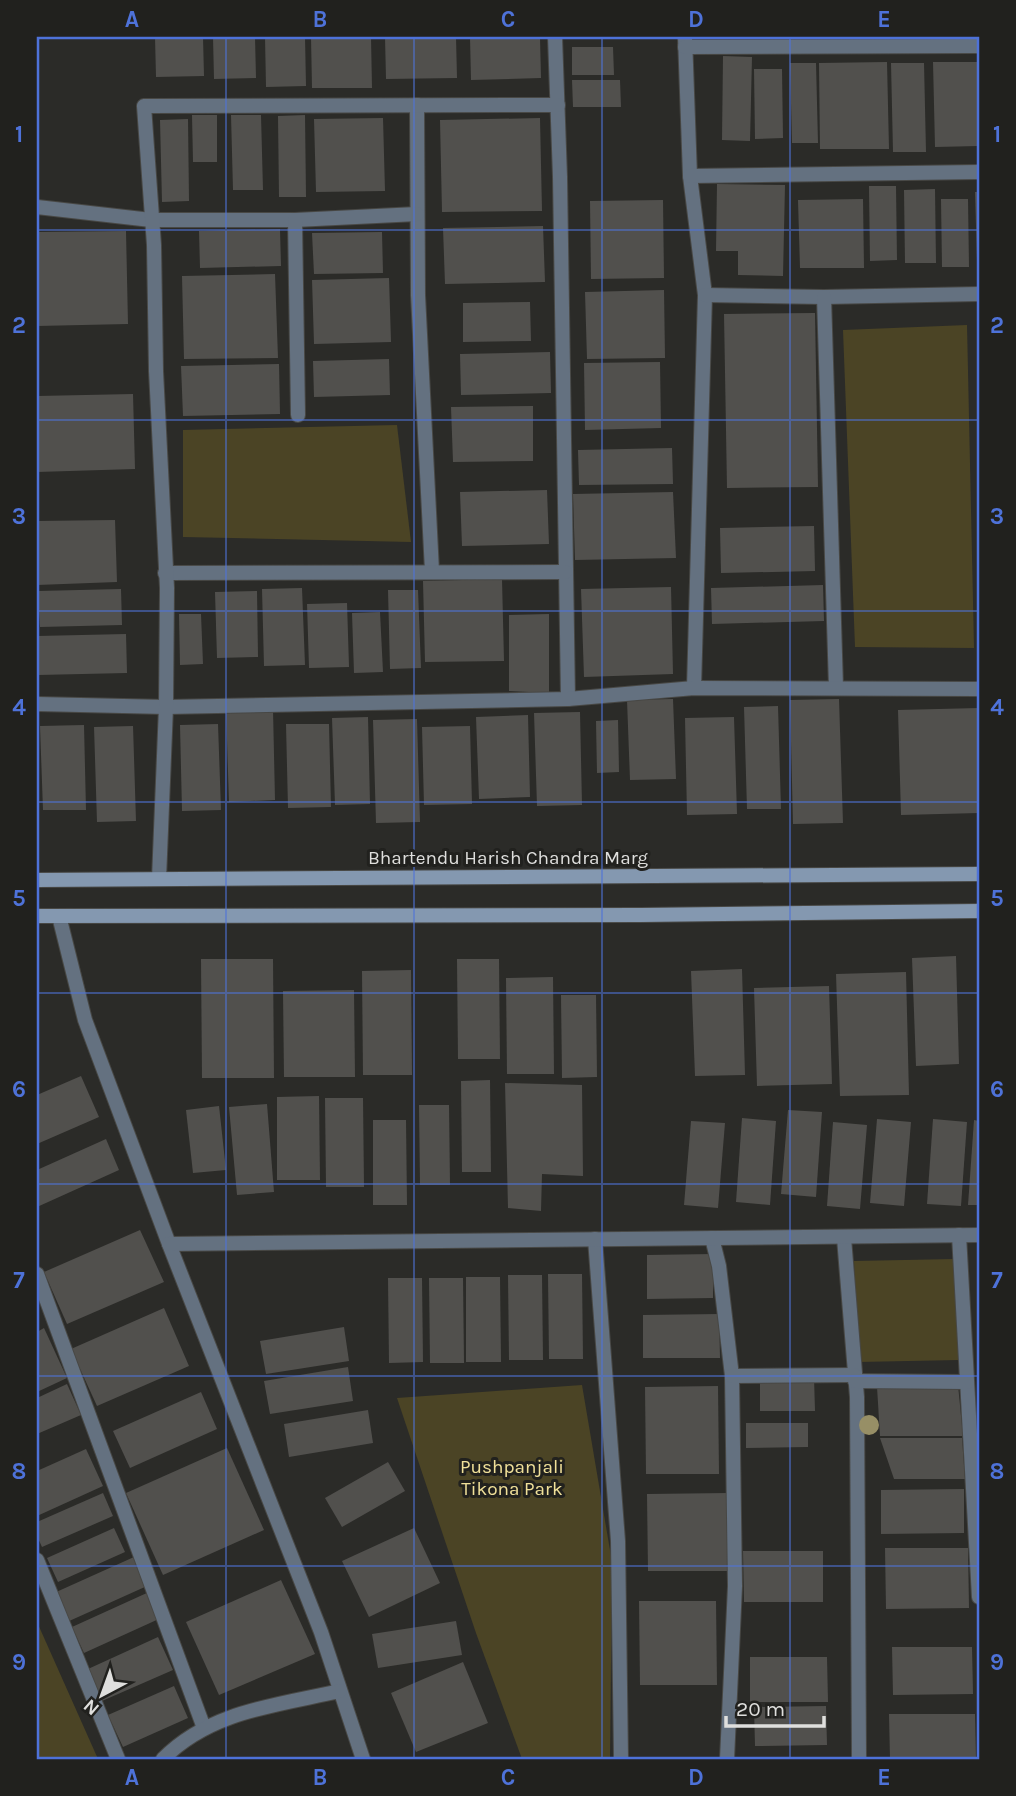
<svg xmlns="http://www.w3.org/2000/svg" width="1016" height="1796" font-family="Karla,sans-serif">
<rect width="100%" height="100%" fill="#2b2b28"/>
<!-- green -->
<g fill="#4b4425">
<polygon points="967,325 974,648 855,647 843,330"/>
<polygon points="397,425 411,542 183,537 183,430"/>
<polygon points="955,1259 959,1360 858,1362 854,1261"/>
<polygon points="582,1385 612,1562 610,1759 522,1759 476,1633 397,1398"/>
<polygon points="37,1622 98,1759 37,1759"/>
</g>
<!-- building -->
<g fill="#51504d">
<polygon points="155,37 203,37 204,76 156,77"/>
<polygon points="213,37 255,37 256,78 214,79"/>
<polygon points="265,37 305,37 306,86 266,87"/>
<polygon points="311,37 371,37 372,88 312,88"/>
<polygon points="385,37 456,37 457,78 386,79"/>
<polygon points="470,37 540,37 541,78 471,80"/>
<polygon points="572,47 613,47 614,75 572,75"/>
<polygon points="723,56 752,57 750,141 722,140"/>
<polygon points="887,62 889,149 820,149 819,63"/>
<polygon points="933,62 979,62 979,146 935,147"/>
<polygon points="790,63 816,63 818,143 792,143"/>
<polygon points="891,63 924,63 926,152 893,152"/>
<polygon points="754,69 782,69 783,138 755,139"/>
<polygon points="572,80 620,80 621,107 573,107"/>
<polygon points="192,115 217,115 217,162 193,162"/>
<polygon points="231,115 261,115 263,190 233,190"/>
<polygon points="305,115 306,197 279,197 278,116"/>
<polygon points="383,118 385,191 316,192 314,119"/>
<polygon points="540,118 542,211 442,212 440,120"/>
<polygon points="188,119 189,201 162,202 160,120"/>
<polygon points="717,184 785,185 783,276 738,275 738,251 716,251"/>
<polygon points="869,186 896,186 897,260 870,261"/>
<polygon points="935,189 936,263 905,263 904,190"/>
<polygon points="975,192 979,192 979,261 977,261"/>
<polygon points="863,199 864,268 800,268 798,200"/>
<polygon points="941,199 968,199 969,267 942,267"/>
<polygon points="663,200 664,278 591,279 590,201"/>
<polygon points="543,226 545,282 445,284 443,228"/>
<polygon points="280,229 281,266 200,268 199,231"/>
<polygon points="126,231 128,324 37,326 37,232"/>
<polygon points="382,232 383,273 314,274 312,233"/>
<polygon points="275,274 278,358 184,359 182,276"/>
<polygon points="389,278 391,342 314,344 312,280"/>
<polygon points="664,290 665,358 587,359 585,292"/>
<polygon points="530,302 531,341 463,342 463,303"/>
<polygon points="815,313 818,487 727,488 724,314"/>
<polygon points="550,352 551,393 461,395 460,354"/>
<polygon points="389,359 390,395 314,397 313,361"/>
<polygon points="660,362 661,428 585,430 584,363"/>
<polygon points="279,364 280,414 183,416 181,366"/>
<polygon points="133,394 135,469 37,472 37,396"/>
<polygon points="533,406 533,461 453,462 451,407"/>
<polygon points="672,448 673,484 579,485 578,450"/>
<polygon points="547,490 549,544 462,546 460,492"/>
<polygon points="673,492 676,558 575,560 573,494"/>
<polygon points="115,520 117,582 37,585 37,521"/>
<polygon points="814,526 815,571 721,573 720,528"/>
<polygon points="502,579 504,661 425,662 423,581"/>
<polygon points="823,585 824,621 712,624 711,588"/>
<polygon points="671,587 673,674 584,677 581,589"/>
<polygon points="302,588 305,665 264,666 262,589"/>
<polygon points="121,589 122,625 40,627 38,591"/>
<polygon points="388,590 418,590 421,668 390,669"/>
<polygon points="257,591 258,657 217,658 215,592"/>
<polygon points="347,603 349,667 309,668 307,604"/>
<polygon points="380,612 383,672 354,673 352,613"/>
<polygon points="179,614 201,614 203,664 180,665"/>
<polygon points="549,614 549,693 509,691 509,615"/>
<polygon points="126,634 127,673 38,675 37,636"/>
<polygon points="673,699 676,779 630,780 627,700"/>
<polygon points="839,699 843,823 793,824 790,700"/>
<polygon points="778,706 781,809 747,809 744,707"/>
<polygon points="979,708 979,813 901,815 898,710"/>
<polygon points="273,709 275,800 229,802 226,710"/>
<polygon points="580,712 582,805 537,806 534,713"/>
<polygon points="528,715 530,797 479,799 476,717"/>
<polygon points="368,717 370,804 335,805 332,718"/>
<polygon points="734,717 737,814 687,815 685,718"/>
<polygon points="417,719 420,822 376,823 373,720"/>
<polygon points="618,720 619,772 597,773 596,721"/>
<polygon points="218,724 221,810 182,811 180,725"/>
<polygon points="286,724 329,724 331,807 288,808"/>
<polygon points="84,725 86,810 43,810 40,726"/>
<polygon points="133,726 136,821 97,822 94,727"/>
<polygon points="470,726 472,804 424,805 422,727"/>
<polygon points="956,956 959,1064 916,1066 912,958"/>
<polygon points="201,959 273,959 274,1078 202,1078"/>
<polygon points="457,959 499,959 500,1059 458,1059"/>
<polygon points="742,969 745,1075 695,1076 691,971"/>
<polygon points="411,970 412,1075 363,1075 362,971"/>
<polygon points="906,972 909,1095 840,1096 836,974"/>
<polygon points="553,977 554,1074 507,1074 506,978"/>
<polygon points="829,986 832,1084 757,1086 754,988"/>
<polygon points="354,990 355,1077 284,1077 283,991"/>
<polygon points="561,995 596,995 597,1077 562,1078"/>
<polygon points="81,1076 99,1117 37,1144 37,1095"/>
<polygon points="490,1080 491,1172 462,1172 461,1081"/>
<polygon points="505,1083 582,1085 583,1176 542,1174 541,1211 508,1208"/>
<polygon points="319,1096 320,1180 277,1180 277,1097"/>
<polygon points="325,1098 363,1098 364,1187 326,1187"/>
<polygon points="267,1104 274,1192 237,1195 229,1107"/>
<polygon points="419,1105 449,1105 450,1185 420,1185"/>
<polygon points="219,1106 226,1170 193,1173 186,1110"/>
<polygon points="788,1110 822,1112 816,1197 781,1194"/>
<polygon points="742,1118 776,1121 770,1205 736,1202"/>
<polygon points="877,1119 911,1122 904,1206 870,1203"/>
<polygon points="933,1119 967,1122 961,1206 927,1204"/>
<polygon points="373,1120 406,1120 407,1205 373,1205"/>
<polygon points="974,1120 979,1121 979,1205 968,1205"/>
<polygon points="691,1121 725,1123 718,1208 684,1205"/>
<polygon points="833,1122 867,1125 860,1209 827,1206"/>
<polygon points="106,1139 119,1170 37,1207 37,1170"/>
<polygon points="140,1230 164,1282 67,1324 44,1272"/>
<polygon points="713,1254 713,1298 647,1299 647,1255"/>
<polygon points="548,1274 582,1274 583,1359 549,1359"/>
<polygon points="508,1275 542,1275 543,1360 509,1360"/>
<polygon points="466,1277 500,1277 501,1362 466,1362"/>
<polygon points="388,1278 422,1278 423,1362 389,1363"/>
<polygon points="429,1278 463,1278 464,1363 430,1363"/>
<polygon points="164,1308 189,1366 97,1406 71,1349"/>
<polygon points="719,1314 720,1358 643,1358 643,1315"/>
<polygon points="344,1327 349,1361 266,1374 260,1341"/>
<polygon points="44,1328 67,1378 37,1392 37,1332"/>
<polygon points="348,1367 353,1401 270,1414 264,1381"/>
<polygon points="814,1377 815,1411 760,1411 760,1378"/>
<polygon points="67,1384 81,1415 37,1434 37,1398"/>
<polygon points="958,1385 963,1436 880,1436 877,1387"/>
<polygon points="718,1386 719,1474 646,1474 645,1387"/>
<polygon points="201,1392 217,1429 130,1468 113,1431"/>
<polygon points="368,1410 373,1443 289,1457 284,1424"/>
<polygon points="746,1423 808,1423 808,1447 746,1448"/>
<polygon points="880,1438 962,1438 965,1479 894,1479"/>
<polygon points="227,1448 264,1530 163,1575 126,1493"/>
<polygon points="86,1449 103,1486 37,1516 37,1471"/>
<polygon points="388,1462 405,1491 342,1527 325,1498"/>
<polygon points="964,1489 964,1533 881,1534 881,1490"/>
<polygon points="103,1493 113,1516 42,1547 37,1536 37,1522"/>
<polygon points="728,1493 729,1571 648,1571 647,1494"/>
<polygon points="114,1528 125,1552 58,1582 47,1558"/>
<polygon points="414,1528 440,1583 369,1617 342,1561"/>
<polygon points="885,1548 968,1548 969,1608 886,1609"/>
<polygon points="743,1551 823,1551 823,1602 744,1602"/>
<polygon points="134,1557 147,1586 67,1622 54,1593"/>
<polygon points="281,1580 315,1654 219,1695 186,1622"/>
<polygon points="149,1592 161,1618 84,1653 72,1627"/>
<polygon points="639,1601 716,1601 717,1685 640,1685"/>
<polygon points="456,1621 462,1655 378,1668 372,1634"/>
<polygon points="158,1637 173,1670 102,1701 88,1669"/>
<polygon points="892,1647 972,1647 973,1694 893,1695"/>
<polygon points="750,1657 827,1657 828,1702 750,1702"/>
<polygon points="463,1662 488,1723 416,1752 391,1693"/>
<polygon points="174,1686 188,1718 123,1747 108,1715"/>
<polygon points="826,1706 827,1745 755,1746 754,1707"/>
<polygon points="889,1714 975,1714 976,1759 890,1759"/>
</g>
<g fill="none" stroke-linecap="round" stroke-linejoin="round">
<!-- street casing -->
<g stroke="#484845" stroke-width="16">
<g id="street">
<polyline points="555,37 560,177 568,699"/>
<polyline points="685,37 690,176 705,295 694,688"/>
<polyline points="685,47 979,46"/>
<polyline points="417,105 418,295 432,571"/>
<polyline points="690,176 979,172"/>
<polyline points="37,207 151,220 295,220 417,214"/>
<polyline points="295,220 298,415"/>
<polyline points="705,295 824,297 979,294"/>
<polyline points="824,297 836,687"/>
<polyline points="165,573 565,572"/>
<polyline points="37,704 166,707 568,699 694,688 979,689"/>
<polyline points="159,879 166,707 167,588 156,371 154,245 144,106 558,105"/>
<polyline points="59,916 85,1020 169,1244 321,1632 363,1759"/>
<polyline points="959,1235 979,1597"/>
<polyline points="712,1238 719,1266 732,1376 735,1586 727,1759"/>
<polyline points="844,1238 857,1397 859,1759"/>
<polyline points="595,1239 618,1541 621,1759"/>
<polyline points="169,1244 979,1235"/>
<polyline points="37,1274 204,1728"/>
<polyline points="732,1376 854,1375"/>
<polyline points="855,1381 967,1382"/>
<polyline points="37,1560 118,1759"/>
<path d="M163,1759C210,1711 278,1705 340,1691"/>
</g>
</g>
<!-- secondary casing -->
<g stroke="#484845" stroke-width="16">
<g id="secondary">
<polyline points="37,880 979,874"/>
<polyline points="37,916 641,915 979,911"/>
</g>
</g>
<!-- street -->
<use href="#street" stroke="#647180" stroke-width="14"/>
<!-- secondary -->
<use href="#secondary" stroke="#8498b0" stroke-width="14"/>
</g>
<!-- trees -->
<circle fill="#978f66" cx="869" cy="1425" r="10"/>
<!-- grid -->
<path fill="none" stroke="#4e72d9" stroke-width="2" stroke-opacity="0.55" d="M226,37V1759M414,37V1759M602,37V1759M790,37V1759M37,230H979M37,420H979M37,611H979M37,802H979M37,993H979M37,1184H979M37,1376H979M37,1566H979"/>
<g text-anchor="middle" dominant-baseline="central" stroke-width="6" stroke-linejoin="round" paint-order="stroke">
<!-- street labels -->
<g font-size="19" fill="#dfdfdd" stroke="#21211e">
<text x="508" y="858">Bhartendu Harish Chandra Marg</text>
</g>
<!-- park labels -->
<g font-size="19" fill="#f0e099" stroke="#21211e">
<text x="512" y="1467">Pushpanjali<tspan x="512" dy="22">Tikona Park</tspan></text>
</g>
</g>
<!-- border -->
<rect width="1016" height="1796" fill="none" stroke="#21211e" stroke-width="77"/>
<!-- north arrow -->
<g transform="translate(102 1695) rotate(221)" stroke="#21211e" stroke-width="5" paint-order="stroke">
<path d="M0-5L12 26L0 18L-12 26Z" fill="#dfdfdd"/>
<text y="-10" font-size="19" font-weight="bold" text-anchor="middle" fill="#dfdfdd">N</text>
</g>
<!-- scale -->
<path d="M726 1716v10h98v-10" fill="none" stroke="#dfdfdd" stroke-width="3.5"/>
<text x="736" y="1716" font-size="21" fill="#dfdfdd" stroke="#21211e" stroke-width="5" paint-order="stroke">20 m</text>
<rect x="38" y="38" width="940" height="1720" fill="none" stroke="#4e72d9" stroke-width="2.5"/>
<g font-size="23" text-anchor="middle" font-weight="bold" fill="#4e72d9">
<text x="132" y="27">A</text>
<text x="320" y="27">B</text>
<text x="508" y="27">C</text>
<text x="696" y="27">D</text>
<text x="884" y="27">E</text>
<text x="19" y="142">1</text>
<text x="997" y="142">1</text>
<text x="19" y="333">2</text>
<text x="997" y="333">2</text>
<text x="19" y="524">3</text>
<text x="997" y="524">3</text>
<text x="19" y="715">4</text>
<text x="997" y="715">4</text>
<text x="19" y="906">5</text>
<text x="997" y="906">5</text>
<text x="19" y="1097">6</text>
<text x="997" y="1097">6</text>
<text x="19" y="1288">7</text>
<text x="997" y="1288">7</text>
<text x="19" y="1479">8</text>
<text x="997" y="1479">8</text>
<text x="19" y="1670">9</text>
<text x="997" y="1670">9</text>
<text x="132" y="1785">A</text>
<text x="320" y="1785">B</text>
<text x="508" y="1785">C</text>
<text x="696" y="1785">D</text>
<text x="884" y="1785">E</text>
</g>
</svg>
